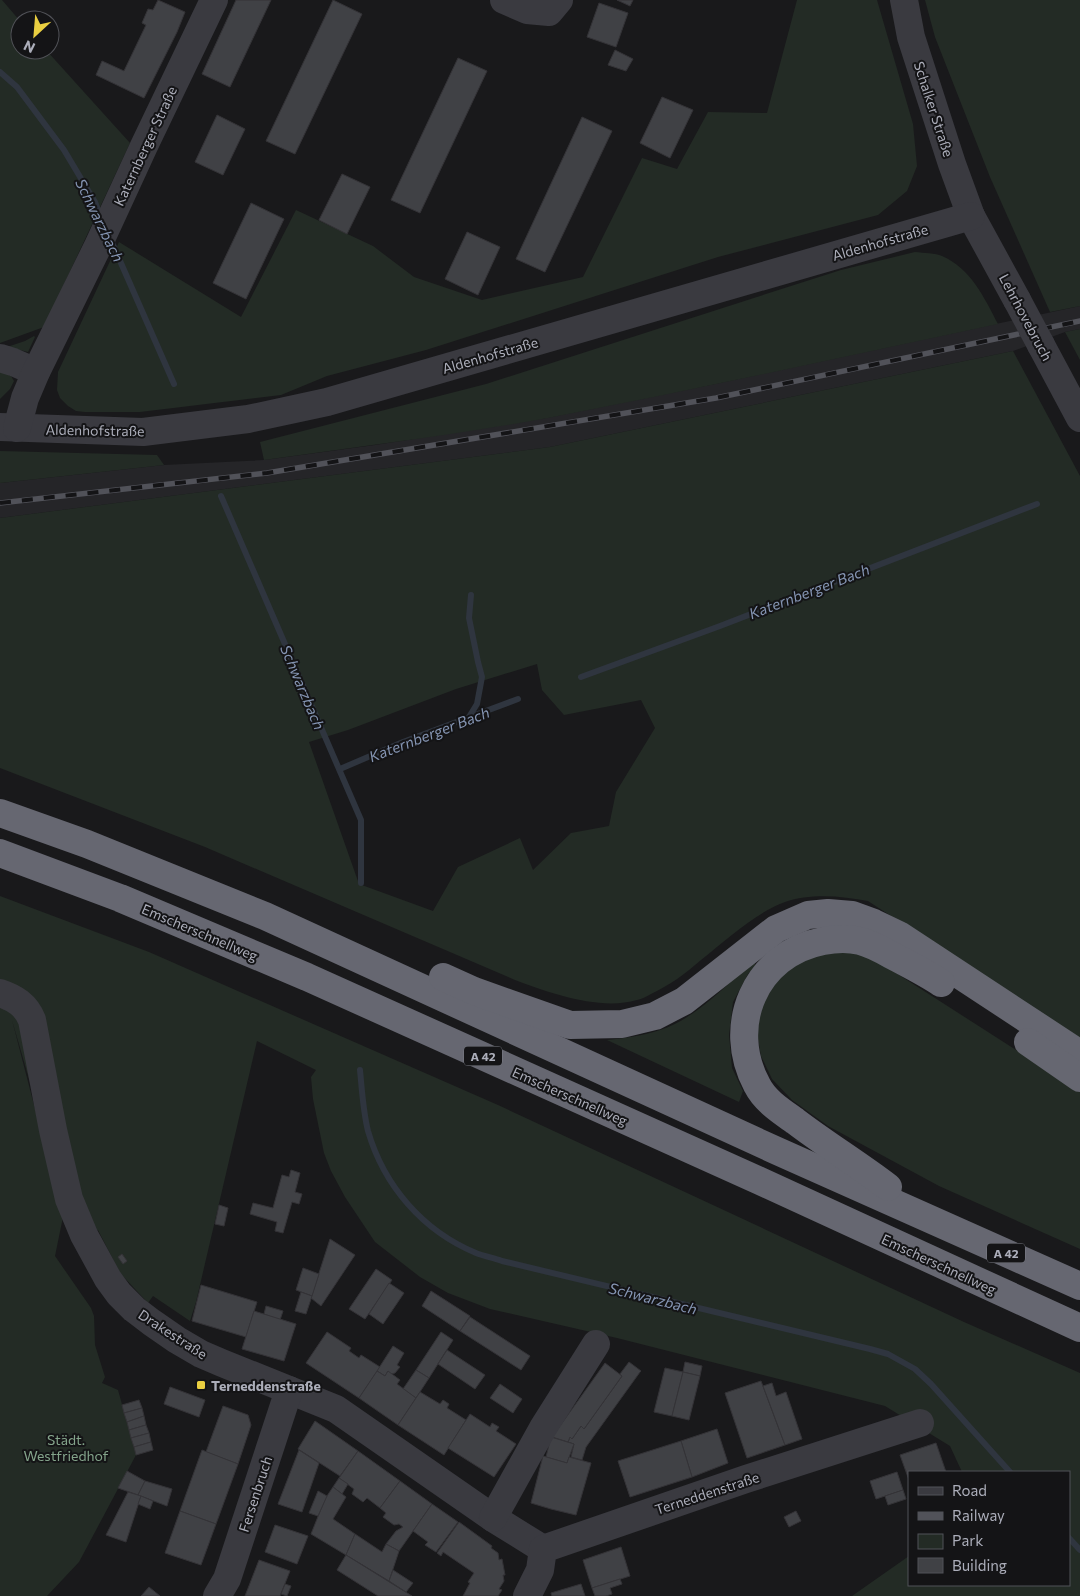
<svg xmlns="http://www.w3.org/2000/svg" width="1080" height="1596" font-family="Commissioner,sans-serif">
<rect width="100%" height="100%" fill="#19191b"/>
<!-- built -->
<polygon fill="#252528" points="1080,306 1080,329 1065,332 1013,351 550,447 0,518 0,483 164,465 264,460 375,445 546,418 710,385"/>
<!-- green -->
<g fill="#232b25" fill-rule="evenodd">
<polygon points="0,0 2,0 20,21 20,50 46,50 130,143 44,327 0,343"/>
<polygon points="797,0 877,0 913,124 917,166 907,191 878,215 718,257 426,350 327,376 281,395 140,412 85,412 76,411 68,406 60,398 57,390 58,372 119,242 241,317 296,210 373,246 414,277 482,300 583,277 642,158 677,169 708,112 767,113"/>
<polygon points="925,0 1080,0 1080,306 1050,312 990,177 935,37"/>
<path d="M915,252C924,253 935,253 942,256C971,269 984,297 998,324C848,356 699,389 548,418C454,435 359,447 264,460L260,442L486,384L841,270Z"/>
<polygon points="1080,329 1080,360 1065,332"/>
<polygon points="34,336 35,337 28,352 7,347 25,341"/>
<path d="M1013,351L1080,476V1039L868,901C842,896 811,893 785,902C755,913 726,940 701,960C685,974 670,985 651,994C647,996 642,999 637,1000C600,1011 550,993 515,980L205,847L0,768V518L550,447ZM537,664L542,690L564,715L641,700L655,728L616,792L609,826L571,833L533,870L520,838L458,867L433,911L359,884L309,742L348,730L456,689Z"/>
<polygon points="0,370 11,376 14,381 10,389 0,399"/>
<polygon points="0,451 157,455 164,465 0,483"/>
<polygon points="0,896 149,952 498,1105 964,1322 1080,1373 1080,1596 852,1596 909,1556 909,1585 1069,1585 1069,1472 962,1472 950,1446 885,1406 617,1338 490,1309 448,1293 420,1277 375,1242 345,1197 331,1171 324,1153 313,1099 311,1077 316,1070 257,1041 196,1302 190,1321 153,1296 148,1303 120,1273 98,1230 75,1239 12,1020 63,1217 55,1256 91,1308 94,1316 95,1345 105,1377 102,1383 118,1390 136,1455 79,1562 47,1596 0,1596"/>
<polygon points="842,950 871,957 1080,1091 1080,1249 939,1186 828,1126 792,1100 772,1079 761,1056 757,1033 761,1008 772,984 786,967 812,953"/>
<path d="M752,961L756,965L748,974L733,1002L729,1035L732,1068L743,1091L739,1102L607,1040C625,1038 643,1036 660,1030C693,1020 728,985 752,961Z"/>
</g>
<g fill="none" stroke-linecap="round" stroke-linejoin="round">
<!-- stream -->
<g stroke="#2f353f" stroke-width="6">
<polyline points="0,72 17,87 64,150 95,202 101,218"/>
<polyline points="110,238 174,384"/>
<polyline points="221,496 361,820 361,883"/>
<polyline points="581,677 720,626 1037,504"/>
<polyline points="469,717 477,704 482,677 478,662 469,618 471,595"/>
<polyline points="340,769 403,742 518,699"/>
<path d="M360,1070C362,1090 363,1111 368,1131C384,1186 423,1231 476,1253C484,1256 493,1258 502,1261L870,1349L888,1354L915,1369L931,1384L1010,1472"/>
<polyline points="1069,1538 1080,1550"/>
</g>
</g>
<!-- building -->
<g fill="#404145" stroke="#343337">
<polygon points="158,0 185,12 177,32 144,98 96,75 102,61 124,71 146,25 142,23 148,9 153,10"/>
<polygon points="236,0 271,0 230,87 202,74"/>
<polygon points="333,0 362,14 295,154 266,141"/>
<polygon points="617,0 633,0 630,6"/>
<polygon points="599,3 628,13 616,47 587,37"/>
<polygon points="615,50 633,59 626,71 608,65"/>
<polygon points="458,58 487,71 420,213 391,200"/>
<polygon points="662,97 693,110 670,158 640,143"/>
<polygon points="217,115 245,129 223,175 195,162"/>
<polygon points="582,117 612,131 545,272 516,259"/>
<polygon points="342,174 370,187 347,234 319,220"/>
<polygon points="251,203 284,219 246,299 213,283"/>
<polygon points="467,232 500,247 478,295 445,279"/>
<polygon points="291,1170 300,1173 295,1192 302,1194 299,1204 292,1202 283,1233 275,1231 277,1222 250,1214 253,1203 273,1208 282,1175 289,1177"/>
<polygon points="219,1205 228,1208 224,1226 215,1224"/>
<polygon points="330,1239 355,1255 321,1306 311,1298"/>
<polygon points="122,1254 127,1261 123,1264 118,1257"/>
<polygon points="303,1268 319,1274 312,1296 296,1290"/>
<polygon points="376,1269 392,1280 365,1319 349,1309"/>
<polygon points="389,1283 404,1293 383,1324 369,1314"/>
<polygon points="201,1285 257,1302 246,1337 192,1321"/>
<polygon points="431,1291 470,1316 460,1331 422,1306"/>
<polygon points="301,1292 312,1296 306,1314 295,1311"/>
<polygon points="266,1306 283,1311 280,1320 264,1314"/>
<polygon points="254,1311 296,1324 284,1361 242,1349"/>
<polygon points="470,1317 530,1356 521,1370 460,1331"/>
<polygon points="327,1332 351,1348 349,1351 359,1358 361,1355 380,1367 359,1398 306,1363"/>
<polygon points="441,1332 453,1340 429,1378 416,1370"/>
<polygon points="393,1346 404,1353 397,1365 400,1367 395,1373 391,1374 388,1371 385,1376 377,1371"/>
<polygon points="447,1350 485,1375 475,1389 438,1364"/>
<polygon points="629,1362 641,1371 640,1372 586,1447 582,1460 571,1457 574,1444 568,1442 570,1437 572,1439 581,1426 584,1429 622,1376 620,1374"/>
<polygon points="685,1362 702,1366 700,1376 683,1372"/>
<polygon points="605,1363 622,1376 584,1429 581,1426 572,1439 570,1437 568,1442 552,1437"/>
<polygon points="665,1368 683,1372 672,1416 654,1412"/>
<polygon points="416,1370 429,1378 416,1398 403,1389"/>
<polygon points="377,1371 385,1376 388,1371 400,1380 397,1384 416,1398 398,1425 359,1398"/>
<polygon points="683,1372 700,1376 689,1420 672,1416"/>
<polygon points="761,1381 785,1445 747,1458 725,1393"/>
<polygon points="772,1383 776,1396 786,1392 802,1439 785,1445 763,1386"/>
<polygon points="500,1384 522,1399 513,1413 490,1398"/>
<polygon points="170,1387 205,1400 199,1417 164,1404"/>
<polygon points="420,1392 440,1404 443,1400 449,1404 447,1408 466,1420 444,1455 398,1425"/>
<polygon points="139,1400 142,1408 124,1413 122,1405"/>
<polygon points="223,1406 248,1415 251,1425 238,1464 206,1452"/>
<polygon points="142,1408 144,1416 127,1422 124,1413"/>
<polygon points="470,1414 490,1427 492,1423 499,1427 496,1431 516,1444 494,1477 448,1448"/>
<polygon points="144,1416 146,1425 129,1430 127,1422"/>
<polygon points="315,1421 358,1451 340,1476 298,1449"/>
<polygon points="146,1425 149,1433 131,1438 129,1430"/>
<polygon points="717,1429 728,1463 692,1477 681,1441"/>
<polygon points="149,1433 151,1442 134,1447 131,1438"/>
<polygon points="551,1437 574,1444 567,1463 546,1457"/>
<polygon points="681,1441 692,1477 630,1497 618,1461"/>
<polygon points="151,1442 153,1450 136,1455 134,1447"/>
<polygon points="936,1443 946,1472 909,1472 909,1480 900,1455"/>
<polygon points="202,1450 238,1464 216,1524 180,1511"/>
<polygon points="299,1450 319,1463 302,1512 278,1504"/>
<polygon points="358,1451 400,1481 380,1508 367,1498 363,1502 352,1494 354,1489 339,1478"/>
<polygon points="543,1456 567,1463 569,1457 591,1463 576,1515 551,1509 531,1503"/>
<polygon points="127,1471 145,1481 138,1495 118,1488"/>
<polygon points="897,1472 903,1490 876,1499 870,1481"/>
<polygon points="339,1478 348,1484 342,1494 333,1487"/>
<polygon points="145,1481 172,1489 167,1506 138,1495"/>
<polygon points="400,1481 432,1504 399,1551 386,1544 396,1531 403,1527 399,1524 394,1525 383,1517 386,1513 380,1508"/>
<polygon points="333,1487 346,1497 333,1519 355,1534 346,1555 311,1534 325,1499"/>
<polygon points="903,1490 906,1499 888,1505 885,1496"/>
<polygon points="318,1491 327,1496 318,1516 309,1513"/>
<polygon points="128,1492 141,1496 126,1542 106,1535"/>
<polygon points="141,1496 153,1501 150,1509 138,1504"/>
<polygon points="432,1504 458,1522 436,1552 425,1545 428,1542 413,1531"/>
<polygon points="180,1511 216,1524 201,1565 165,1553"/>
<polygon points="796,1511 801,1521 789,1527 784,1517"/>
<polygon points="459,1522 492,1546 491,1548 498,1553 499,1560 502,1559 505,1575 503,1575 504,1581 499,1589 502,1590 498,1596 463,1596 470,1583 468,1582 474,1573 443,1552 441,1556 437,1553"/>
<polygon points="275,1525 308,1536 297,1564 265,1552"/>
<polygon points="355,1534 382,1552 386,1544 399,1551 389,1581 346,1555"/>
<polygon points="621,1547 630,1576 592,1588 583,1560"/>
<polygon points="346,1555 412,1596 378,1596 337,1570"/>
<polygon points="259,1560 290,1571 280,1596 245,1596"/>
<polygon points="393,1570 413,1583 406,1592 389,1581"/>
<polygon points="620,1579 622,1584 610,1588 612,1594 606,1596 595,1596 592,1588"/>
<polygon points="285,1584 291,1586 287,1596 281,1594"/>
<polygon points="581,1584 585,1596 552,1596 551,1593"/>
<polygon points="149,1587 160,1596 141,1596"/>
</g>
<g fill="none" stroke-linecap="round" stroke-linejoin="round">
<!-- minor -->
<g stroke="#3a3a40" stroke-width="28">
<polyline points="504,0 527,10 549,12 559,0"/>
<polyline points="904,0 911,37 952,164 971,216 1017,300"/>
<polyline points="1041,345 1080,418"/>
<polyline points="0,358 13,362 36,372"/>
<polyline points="0,427 143,432 248,419 327,402 971,216"/>
<polyline points="17,428 25,398 36,372 97,248 144,146 214,0"/>
<path d="M0,993C15,998 26,1005 32,1020L53,1130L69,1199L84,1235L108,1279L119,1294L134,1309L151,1322L177,1340L201,1354L222,1363L336,1409L493,1518L543,1549"/>
<polyline points="493,1518 543,1428 596,1344"/>
<polyline points="217,1596 227,1579 289,1390"/>
<polyline points="527,1596 540,1570 543,1549 746,1479 920,1423"/>
</g>
<!-- highway -->
<g stroke="#666771" stroke-width="28">
<polyline points="0,813 87,844 265,916 775,1150 1080,1286"/>
<polyline points="0,853 120,898 307,977 760,1181 1080,1328"/>
<polyline points="443,977 474,991 570,1025 622,1024 655,1016 684,1001 776,929 808,915 828,913 852,915 874,923 899,935 1080,1054"/>
<polyline points="1028,1042 1080,1078"/>
<path d="M888,1187C858,1164 825,1144 795,1121C781,1111 765,1101 757,1085C725,1026 755,954 823,941C834,939 848,938 860,941C872,944 884,951 895,957C910,965 926,973 941,983"/>
</g>
<!-- rail casing -->
<g stroke="#515259" stroke-width="5.5">
<polyline id="rail" points="0,503 267,473 716,398 1080,321"/>
</g>
<!-- rail -->
<use href="#rail" stroke="#141416" stroke-width="4" stroke-dasharray="11" stroke-linecap="butt"/>
<!-- minor-bridge -->
<polyline stroke="#3a3a40" stroke-width="28" points="1017,300 1041,345"/>
</g>
<!-- markers -->
<rect fill="#eacf41" stroke="#141416" stroke-width="2" x="196" y="1380" width="10" height="10" rx="2.5"/>
<g text-anchor="middle" dominant-baseline="central" stroke-width="4" stroke-linejoin="round" paint-order="stroke">
<!-- shield labels -->
<g fill="#141416" stroke="#7e8089" stroke-width="1">
<rect x="464" y="1046.5" width="38" height="19" rx="4"/>
<rect x="987" y="1243.5" width="38" height="19" rx="4"/>
</g>
<g font-size="12" font-weight="bold" fill="#acaeba">
<text x="483" y="1056">A 42</text>
<text x="1006" y="1253">A 42</text>
</g>
<!-- street labels -->
<g font-size="14" fill="#acaeba" stroke="#141416">
<text transform="translate(934 109) rotate(72)">Schalker Straße</text>
<text transform="translate(145 146) rotate(-65)">Katernberger Straße</text>
<text transform="translate(880 242) rotate(-16)">Aldenhofstraße</text>
<text transform="translate(1026 317) rotate(62)">Lehrhovebruch</text>
<text transform="translate(490 355) rotate(-16)">Aldenhofstraße</text>
<text transform="translate(95 430) rotate(1)">Aldenhofstraße</text>
<text transform="translate(200 932) rotate(23)">Emscherschnellweg</text>
<text transform="translate(570 1096) rotate(24)">Emscherschnellweg</text>
<text transform="translate(939 1264) rotate(25)">Emscherschnellweg</text>
<text transform="translate(173 1334) rotate(33)">Drakestraße</text>
<text transform="translate(707 1493) rotate(-18)">Terneddenstraße</text>
<text transform="translate(255 1494) rotate(-72)">Fersenbruch</text>
</g>
<!-- poi labels -->
<g font-size="14" font-weight="bold" fill="#acaeba" stroke="#141416" text-anchor="start">
<text x="211" y="1385">Terneddenstraße</text>
</g>
<!-- park labels -->
<g font-size="14" fill="#84a48b" stroke="#141416">
<text x="66" y="1439">Städt.<tspan x="66" dy="16">Westfriedhof</tspan></text>
</g>
<!-- water labels -->
<g font-size="15" font-style="italic" fill="#8595b3" stroke="#141416">
<text transform="translate(100 220) rotate(64)">Schwarzbach</text>
<text transform="translate(809 591) rotate(-21)">Katernberger Bach</text>
<text transform="translate(303 687) rotate(67)">Schwarzbach</text>
<text transform="translate(429 734) rotate(-21)">Katernberger Bach</text>
<text transform="translate(653 1298) rotate(14)">Schwarzbach</text>
</g>
</g>
<!-- legend -->
<rect x="908" y="1471" width="162" height="115" fill="#141416" stroke="#515258"/>
<rect x="918" y="1487" width="25" height="8" fill="#3a3a40" stroke="#515258"/>
<text x="952" y="1496" font-size="15" fill="#acaeba">Road</text>
<rect x="918" y="1512" width="25" height="8" fill="#515259" stroke="#515258"/>
<text x="952" y="1521" font-size="15" fill="#acaeba">Railway</text>
<rect x="918" y="1534" width="25" height="15" fill="#232b25" stroke="#515258"/>
<text x="952" y="1546" font-size="15" fill="#acaeba">Park</text>
<rect x="918" y="1558" width="25" height="15" fill="#404145" stroke="#515258"/>
<text x="952" y="1571" font-size="15" fill="#acaeba">Building</text>
<!-- north arrow -->
<g transform="translate(35 35) rotate(206)"><circle r="24" fill="#141416" stroke="#515258"/>
<path d="M0-4L9 19L0 12L-9 19Z" fill="#eacf41"/>
<text y="-8" font-size="14" font-weight="bold" text-anchor="middle" fill="#acaeba">N</text>
</g>
</svg>
